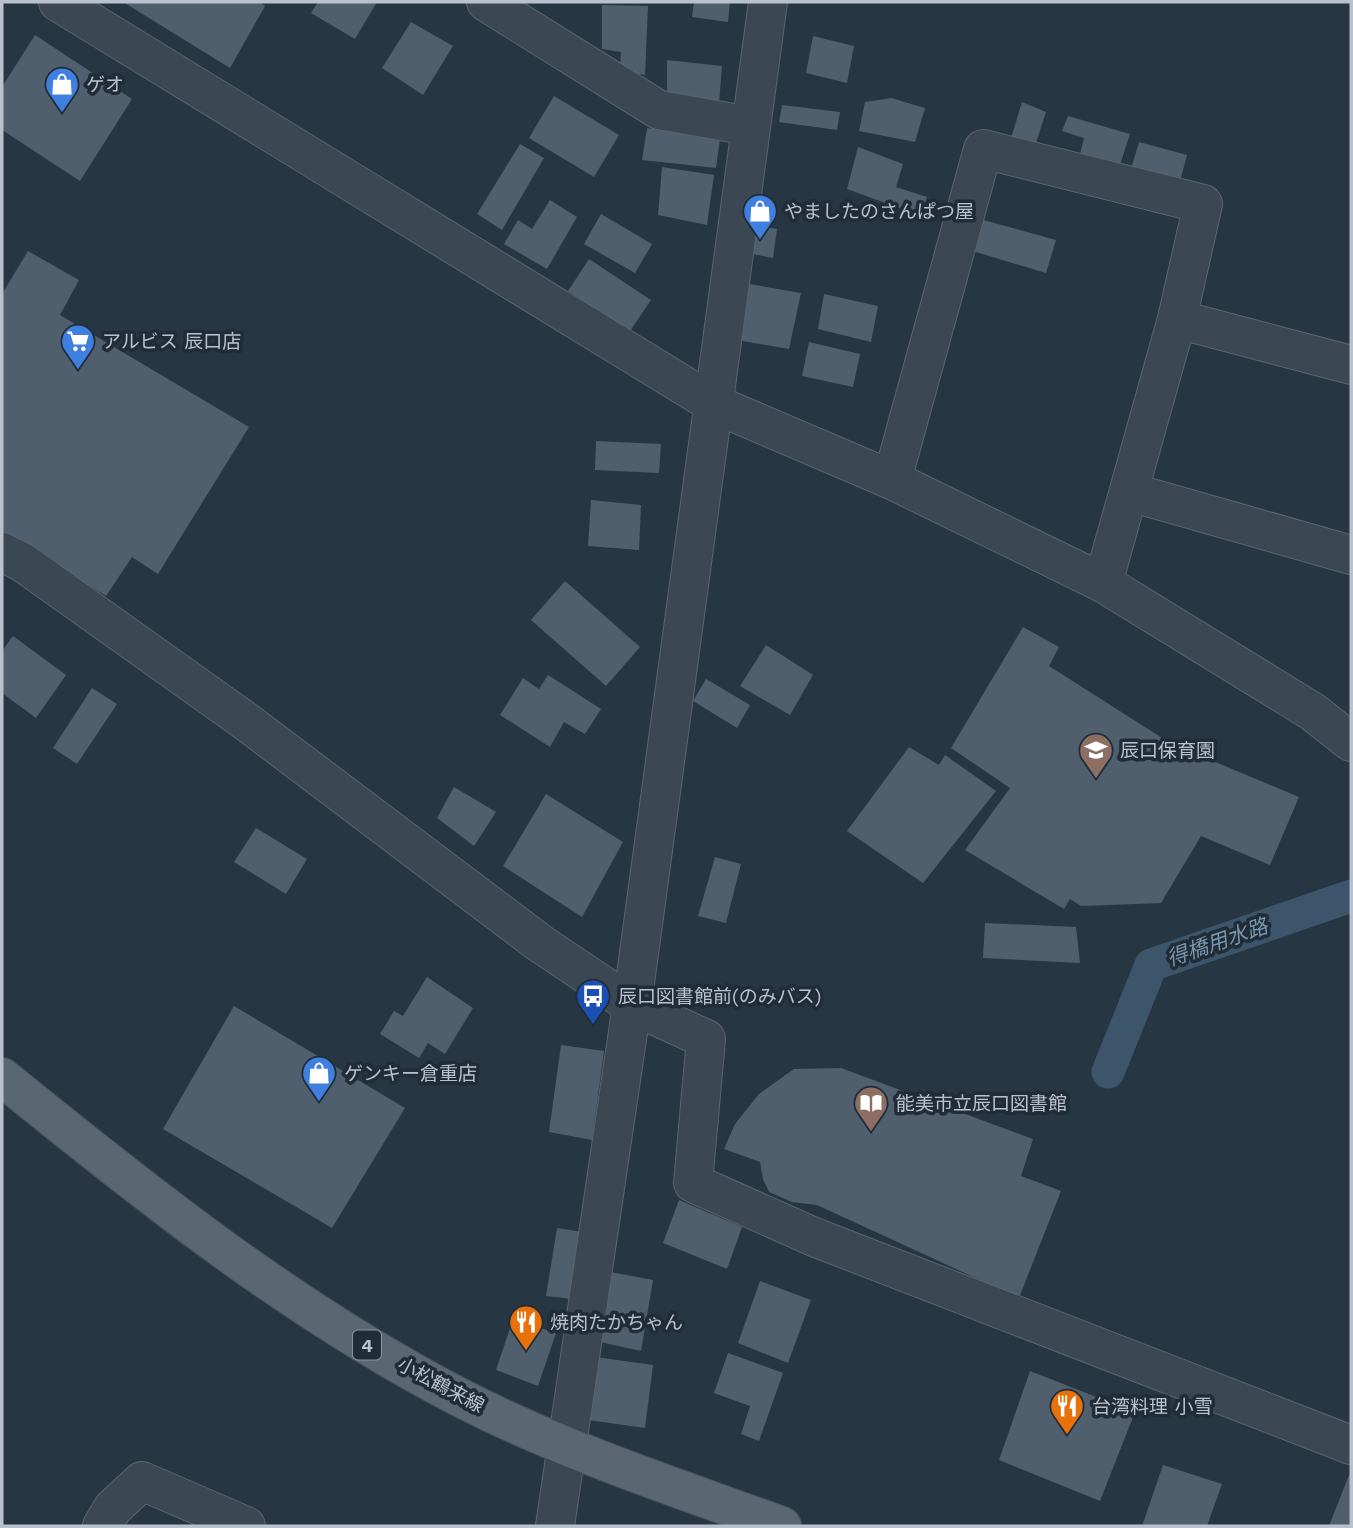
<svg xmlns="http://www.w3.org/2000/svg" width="1353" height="1528" font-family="'Work Sans','Noto Sans JP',sans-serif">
<rect width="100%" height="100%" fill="#273643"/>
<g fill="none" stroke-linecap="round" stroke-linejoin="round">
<!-- canal -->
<polyline stroke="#3d556b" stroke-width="33" points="1108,1072 1151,965 1351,896"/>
</g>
<!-- building -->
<g fill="#505f6d">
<polygon points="123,2 259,2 265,6 230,68"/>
<polygon points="318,2 377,2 355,39 311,13"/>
<polygon points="694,2 730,2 728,22 692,17"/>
<polygon points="602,5 648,6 645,75 620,70 621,52 602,49"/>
<polygon points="411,22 453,46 423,95 382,68"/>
<polygon points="35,35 132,99 80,181 2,130 2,87"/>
<polygon points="813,36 854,46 847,83 806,73"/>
<polygon points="667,60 722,66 719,104 667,97"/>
<polygon points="554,96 619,135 594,177 529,138"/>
<polygon points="891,98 925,108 915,142 859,131 865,102"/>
<polygon points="1022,102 1046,112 1032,155 1008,148"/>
<polygon points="782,105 840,112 837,130 779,122"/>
<polygon points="1068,116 1130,134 1116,177 1077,166 1084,138 1062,131"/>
<polygon points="647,128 720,139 716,168 642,160"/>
<polygon points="1139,142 1187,155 1177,193 1128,179"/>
<polygon points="520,144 544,158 502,230 477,214"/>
<polygon points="858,147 903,164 896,187 927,197 921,216 847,189"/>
<polygon points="662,167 714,175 707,225 658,215"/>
<polygon points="550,200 577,217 547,269 504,244 518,220 532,229"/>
<polygon points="601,214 652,244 635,273 584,244"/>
<polygon points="976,218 1056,240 1046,273 969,250"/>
<polygon points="746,223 777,229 773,258 743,252"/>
<polygon points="28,251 79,280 60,315 249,427 158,574 132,557 106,596 2,531 2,294"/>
<polygon points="589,259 651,300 630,331 568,291"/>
<polygon points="744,283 801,293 789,349 737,340"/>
<polygon points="824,294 878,306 871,342 818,329"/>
<polygon points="809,342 860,354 853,387 802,376"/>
<polygon points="596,441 661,444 659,473 595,470"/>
<polygon points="591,500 641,505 639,550 588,546"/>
<polygon points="565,581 640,647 606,686 531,620"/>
<polygon points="1023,627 1059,647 1049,666 1170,743 1299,797 1270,865 1201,836 1161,903 1081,906 1070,899 1064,909 965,850 1010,788 951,748"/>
<polygon points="13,636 66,675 36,718 2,693 2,651"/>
<polygon points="766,645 813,675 790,715 740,686"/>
<polygon points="548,675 601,709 585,734 564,722 550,747 500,715 523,678 539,689"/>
<polygon points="706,679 750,705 737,728 693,701"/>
<polygon points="92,688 117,704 77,764 53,748"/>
<polygon points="909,747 939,765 945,755 996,791 923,883 847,831"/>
<polygon points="454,787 496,812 474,846 437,818"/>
<polygon points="546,794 623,842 582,917 503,866"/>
<polygon points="256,828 307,859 286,894 234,862"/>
<polygon points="715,857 741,864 726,923 698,916"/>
<polygon points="985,923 1076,927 1080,963 983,958"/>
<polygon points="427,977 473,1008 445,1054 428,1043 419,1058 380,1034 394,1011 403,1016"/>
<polygon points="234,1006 405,1108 332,1228 163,1129"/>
<polygon points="561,1045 604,1051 592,1140 549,1132"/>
<polygon points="841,1068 1033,1139 1021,1176 1061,1191 1019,1298 817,1205 792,1202 769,1192 763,1179 760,1162 724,1149 735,1124 759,1094 794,1069"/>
<polygon points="679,1200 742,1227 727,1269 663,1243"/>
<polygon points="557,1228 582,1232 573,1299 546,1296"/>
<polygon points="610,1272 653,1280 641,1351 600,1342"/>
<polygon points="760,1281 811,1300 788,1363 738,1343"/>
<polygon points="513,1319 556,1333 538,1386 496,1370"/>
<polygon points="728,1353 783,1373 759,1441 741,1434 750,1406 714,1393"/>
<polygon points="595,1357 653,1365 645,1428 588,1420"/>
<polygon points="1030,1371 1135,1412 1100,1501 999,1460"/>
<polygon points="1163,1465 1222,1484 1207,1526 1142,1526"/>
<polygon points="1349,1475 1351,1476 1351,1526 1329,1526"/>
</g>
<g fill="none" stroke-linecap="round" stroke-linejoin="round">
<!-- minor casing -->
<g stroke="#5a6570" stroke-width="40">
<g id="minor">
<polyline points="58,2 714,404 892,480 1103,583 1313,712 1351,742"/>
<polyline points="486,2 659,110 750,126"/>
<polyline points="1177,319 1351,365"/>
<polyline points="892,480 983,149 1203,204 1177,319 1103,583"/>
<polyline points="1130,492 1351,555"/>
<polyline points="2,552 22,562 244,720 541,944 632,1005 706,1039 693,1183 814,1237 1351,1445"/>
<polyline points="102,1526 113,1508 142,1481 246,1526"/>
<polyline points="555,1526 632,1005 768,2"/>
</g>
</g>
<!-- major casing -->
<g stroke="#48535f" stroke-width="40">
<path id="major" d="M2,1077C146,1194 292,1310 457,1396C561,1450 672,1486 782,1526"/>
</g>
<!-- minor -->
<use href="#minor" stroke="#3b4752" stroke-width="38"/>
<!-- major -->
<use href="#major" stroke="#5a6672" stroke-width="38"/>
</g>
<!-- icons -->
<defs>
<g id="shop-pin" transform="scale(1.75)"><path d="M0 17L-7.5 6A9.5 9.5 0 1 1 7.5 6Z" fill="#3f7fe0" stroke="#202c38"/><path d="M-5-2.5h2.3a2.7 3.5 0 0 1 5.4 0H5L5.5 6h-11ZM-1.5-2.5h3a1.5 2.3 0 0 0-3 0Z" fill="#fff"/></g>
<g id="supermarket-pin" transform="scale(1.75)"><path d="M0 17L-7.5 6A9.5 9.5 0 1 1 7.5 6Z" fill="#3f7fe0" stroke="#202c38"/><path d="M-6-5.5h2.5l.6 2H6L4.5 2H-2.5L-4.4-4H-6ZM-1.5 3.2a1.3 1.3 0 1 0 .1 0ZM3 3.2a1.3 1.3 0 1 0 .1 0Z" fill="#fff"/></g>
<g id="school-pin" transform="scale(1.75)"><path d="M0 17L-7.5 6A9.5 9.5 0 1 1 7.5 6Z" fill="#8d6e63" stroke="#202c38"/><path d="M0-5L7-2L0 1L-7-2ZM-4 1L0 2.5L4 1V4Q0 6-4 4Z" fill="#fff"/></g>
<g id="bus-pin" transform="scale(1.75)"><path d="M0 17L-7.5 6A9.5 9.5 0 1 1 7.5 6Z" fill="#1a4fb4" stroke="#202c38"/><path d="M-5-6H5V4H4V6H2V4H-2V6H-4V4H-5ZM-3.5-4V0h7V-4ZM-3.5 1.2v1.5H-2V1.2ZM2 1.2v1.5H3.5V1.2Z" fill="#fff"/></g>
<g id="library-pin" transform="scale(1.75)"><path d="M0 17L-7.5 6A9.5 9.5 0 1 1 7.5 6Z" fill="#8d6e63" stroke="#202c38"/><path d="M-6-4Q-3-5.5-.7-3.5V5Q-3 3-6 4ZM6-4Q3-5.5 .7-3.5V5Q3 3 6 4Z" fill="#fff"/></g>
<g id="restaurant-pin" transform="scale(1.75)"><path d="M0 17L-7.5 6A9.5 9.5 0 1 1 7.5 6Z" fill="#e8710a" stroke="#202c38"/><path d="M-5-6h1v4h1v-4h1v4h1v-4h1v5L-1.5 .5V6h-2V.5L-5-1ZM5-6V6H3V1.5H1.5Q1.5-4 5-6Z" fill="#fff"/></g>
</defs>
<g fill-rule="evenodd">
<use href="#shop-pin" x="62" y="84"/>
<use href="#shop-pin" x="760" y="211"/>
<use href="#supermarket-pin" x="78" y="341"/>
<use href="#school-pin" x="1096" y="750"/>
<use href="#bus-pin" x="593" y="996"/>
<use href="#shop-pin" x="319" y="1073"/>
<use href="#library-pin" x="871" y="1103"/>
<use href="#restaurant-pin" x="526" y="1322"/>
<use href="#restaurant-pin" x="1067" y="1406"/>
</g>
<g text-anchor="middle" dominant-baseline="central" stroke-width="7" stroke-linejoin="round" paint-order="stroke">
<!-- shield labels -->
<rect fill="#202c38" stroke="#8b95a0" stroke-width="2" x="353" y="1330.5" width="28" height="29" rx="5"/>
<g font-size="18" font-weight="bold" fill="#b9c2cc">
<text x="367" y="1345">4</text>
</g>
<!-- poi labels -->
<g font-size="19" fill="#b9c2cc" stroke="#202c38" text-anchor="start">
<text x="86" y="84">ゲオ</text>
<text x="784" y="211">やましたのさんぱつ屋</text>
<text x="102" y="341">アルビス 辰口店</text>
<text x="1120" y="750">辰口保育園</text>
<text x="618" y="996">辰口図書館前(のみバス)</text>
<text x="344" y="1073">ゲンキー倉重店</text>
<text x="896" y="1103">能美市立辰口図書館</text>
<text x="550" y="1322">焼肉たかちゃん</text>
<text x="1092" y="1406">台湾料理 小雪</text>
</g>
<!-- street labels -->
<g font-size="19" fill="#b9c2cc" stroke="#202c38">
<text transform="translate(441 1385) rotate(28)">小松鶴来線</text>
</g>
<!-- water labels -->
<g font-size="21" font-style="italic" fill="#7996ae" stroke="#202c38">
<text transform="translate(1217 942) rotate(-19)">得橋用水路</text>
</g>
</g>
<!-- border -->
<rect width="1353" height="1528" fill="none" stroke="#b9c2cc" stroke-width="7"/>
</svg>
